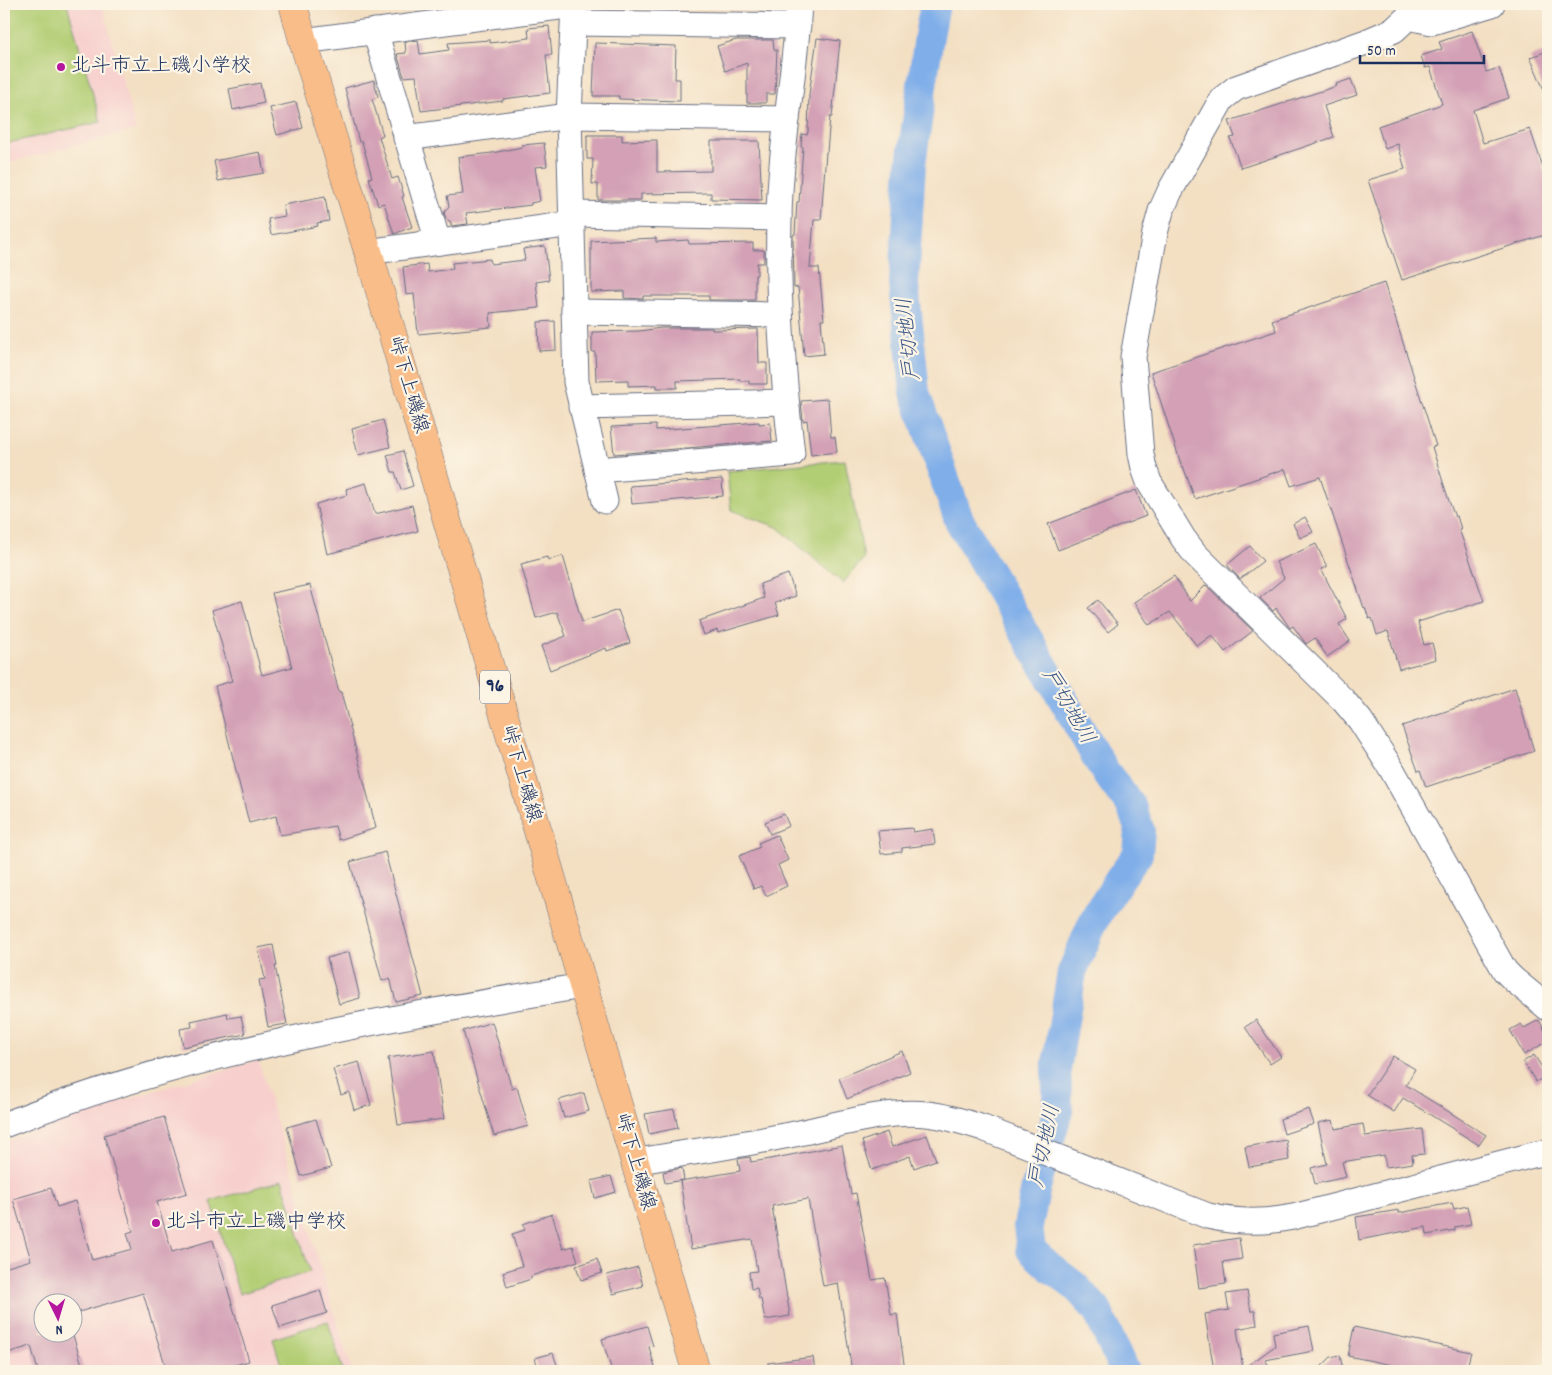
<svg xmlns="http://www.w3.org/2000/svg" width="1552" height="1375" font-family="Dekko,'Klee One',sans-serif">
<rect width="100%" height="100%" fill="#fcf5e5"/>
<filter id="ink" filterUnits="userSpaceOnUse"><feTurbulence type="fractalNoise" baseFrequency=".02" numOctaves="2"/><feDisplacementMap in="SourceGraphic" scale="10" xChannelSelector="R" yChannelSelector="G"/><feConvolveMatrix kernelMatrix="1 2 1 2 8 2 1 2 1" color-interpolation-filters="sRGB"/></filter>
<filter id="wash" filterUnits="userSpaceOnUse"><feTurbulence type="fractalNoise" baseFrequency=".0096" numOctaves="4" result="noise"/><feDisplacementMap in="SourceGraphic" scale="20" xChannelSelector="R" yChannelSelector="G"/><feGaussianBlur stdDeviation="1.12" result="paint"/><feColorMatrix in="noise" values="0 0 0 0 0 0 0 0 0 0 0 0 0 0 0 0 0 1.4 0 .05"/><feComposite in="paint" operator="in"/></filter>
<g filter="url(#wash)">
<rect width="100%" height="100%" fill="#f3dfc2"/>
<!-- built -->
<g fill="#f7d0cd" fill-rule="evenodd">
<polygon points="4,4 102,4 136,130 4,164"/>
<path d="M258,1060L352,1371H4V1143L38,1129L97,1108ZM42,1302H72V1332H42Z"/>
</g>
<!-- green -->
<g fill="#b2ce74" stroke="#667e69">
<polygon points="4,4 67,4 101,122 4,144"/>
<polygon points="845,460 864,558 843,583 777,527 731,510 727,471"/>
<polygon points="282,1180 310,1272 239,1294 211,1201"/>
<polygon points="328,1321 343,1371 283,1371 273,1339"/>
</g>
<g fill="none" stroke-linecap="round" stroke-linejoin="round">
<!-- river -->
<polyline stroke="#7faee9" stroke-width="30" points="935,4 929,36 911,164 904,284 915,393 959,520 1104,770 1131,806 1140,831 1138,854 1121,877 1094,920 1072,972 1056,1070 1058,1111 1036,1187 1028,1226 1031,1250 1051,1268 1076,1287 1097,1310 1124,1371"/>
</g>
<g id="blocks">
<!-- building -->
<g fill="#d3a0b5">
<polygon points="549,26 552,55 546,55 550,93 503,99 503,101 421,111 416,76 404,77 398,57 397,54 406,53 405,42 418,40 420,54 449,50 448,43 490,40 490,43 529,38 528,28"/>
<polygon points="1472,31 1486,72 1499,68 1509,98 1473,110 1483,143 1530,129 1548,182 1548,234 1402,280 1368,180 1405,169 1398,144 1385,149 1378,126 1442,104 1430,67 1425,68 1421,56 1442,49 1439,42"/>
<polygon points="817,38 840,41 832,117 830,117 827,152 826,152 821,220 814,220 810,268 819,268 824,320 821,320 824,354 804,356 798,287 794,288 793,235 795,234 797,202 799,202 803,147 801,147 802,134 807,135 808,132 809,95"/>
<polygon points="736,40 773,40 774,50 777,50 775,94 766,94 766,103 747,103 747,63 725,71 717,46"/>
<polygon points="595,43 676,46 675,79 680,79 680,101 619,99 619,96 593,96"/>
<polygon points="1548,51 1548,99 1530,57"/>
<polygon points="1351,79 1357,95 1324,106 1334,137 1241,168 1230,138 1235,137 1229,121 1337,86 1336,84"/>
<polygon points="374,80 378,97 372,99 383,135 379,137 392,179 398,177 404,196 402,197 412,227 394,234 384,203 378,205 369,178 372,177 362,142 359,142 345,88"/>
<polygon points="260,83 264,103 233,110 229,89"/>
<polygon points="296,102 303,128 277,135 270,108"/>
<polygon points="587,135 622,135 622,141 657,140 657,172 711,171 711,141 759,141 762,200 711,199 711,193 641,194 641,200 598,200 598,184 592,184 593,159 587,159"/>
<polygon points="544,143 547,166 535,167 540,201 531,203 531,205 466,213 468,224 451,226 451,222 446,219 444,213 449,206 447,196 463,194 458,157 492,153 522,147 522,145"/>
<polygon points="260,152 264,173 218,181 214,161"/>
<polygon points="325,197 329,221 317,223 318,226 271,235 268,219 285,216 283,205"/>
<polygon points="656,238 656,242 688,240 689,244 753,243 753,250 764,250 764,263 757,263 757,275 755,275 755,300 709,300 709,296 643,296 643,299 624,298 624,291 591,292 591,241"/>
<polygon points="545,246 549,280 536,282 539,308 490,313 491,327 418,334 414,294 406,295 403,267 427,264 428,272 453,269 452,263 490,259 491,264 525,260 523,249"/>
<polygon points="1384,283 1436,446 1432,447 1449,501 1455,517 1457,516 1461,529 1459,529 1484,601 1418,622 1424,645 1432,643 1436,659 1399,669 1388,631 1377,635 1372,618 1369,619 1365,607 1364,608 1320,477 1291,486 1285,469 1195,499 1183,466 1182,467 1151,372 1276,331 1272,320"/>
<polygon points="555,321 556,350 539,351 538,322"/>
<polygon points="661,328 712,328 712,330 758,329 759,363 767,363 767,384 749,384 749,381 740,381 740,379 677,381 677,388 657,388 657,385 628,386 628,380 596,381 595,352 592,352 592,332 639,331"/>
<polygon points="828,399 831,437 835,437 837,452 811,455 807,420 803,421 801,401"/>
<polygon points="383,420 390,447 358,455 352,429"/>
<polygon points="759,422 759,424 770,423 772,441 614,454 611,427 656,425 656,430"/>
<polygon points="403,451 413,486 401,490 395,472 392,472 387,455"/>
<polygon points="722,479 723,496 632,504 630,486"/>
<polygon points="366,483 375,514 412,505 418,531 327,554 316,504 347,495 346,489"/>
<polygon points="1136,490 1146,516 1058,550 1048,524"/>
<polygon points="1305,517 1313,532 1300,538 1293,524"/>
<polygon points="1316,544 1327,567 1321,569 1347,619 1339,624 1350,641 1327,657 1315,638 1306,644 1293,626 1290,628 1276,608 1273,611 1260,598 1284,578 1276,562"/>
<polygon points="1250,546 1263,561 1240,579 1227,565"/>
<polygon points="563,556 582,622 618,610 630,643 607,651 606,648 550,670 541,646 566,636 557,612 536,618 521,564 547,557 548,560"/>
<polygon points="788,574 796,596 775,603 779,615 718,633 717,630 704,635 699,621 764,598 760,584"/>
<polygon points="1174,576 1190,601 1206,585 1253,631 1225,652 1212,635 1197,646 1170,612 1149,625 1134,602"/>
<polygon points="310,585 339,692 341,692 376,828 339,840 335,826 280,835 276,816 249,823 215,686 232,681 212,610 242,601 262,675 292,667 272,593"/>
<polygon points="1098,600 1118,624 1108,632 1088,608"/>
<polygon points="1515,688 1534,751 1426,787 1420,770 1418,771 1402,726"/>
<polygon points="784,814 789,826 770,834 765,822"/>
<polygon points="912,828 913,832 933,829 935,844 902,848 902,852 881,854 878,831"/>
<polygon points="777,835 788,860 778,865 787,886 766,896 761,886 754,889 739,856 760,847 758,843"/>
<polygon points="385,852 423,996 396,1002 390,978 382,981 350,862"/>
<polygon points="273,945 277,966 275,966 287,1024 268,1027 259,980 265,979 258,948"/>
<polygon points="349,952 360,998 339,1004 327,958"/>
<polygon points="227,1013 228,1018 241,1016 245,1034 183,1047 180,1029 192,1027 191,1021"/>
<polygon points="1256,1020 1281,1057 1270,1064 1245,1027"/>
<polygon points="1539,1020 1548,1036 1548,1041 1524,1055 1510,1030 1521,1024 1524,1028"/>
<polygon points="492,1022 512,1089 517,1087 528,1126 494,1136 463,1031"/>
<polygon points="434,1051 444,1119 398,1125 388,1058"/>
<polygon points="902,1051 910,1072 847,1099 839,1078"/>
<polygon points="1534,1055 1547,1075 1536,1082 1523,1062"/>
<polygon points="1393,1056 1415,1069 1406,1085 1486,1135 1479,1145 1403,1098 1394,1112 1367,1095"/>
<polygon points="359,1062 371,1105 354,1110 349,1092 341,1095 333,1069"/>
<polygon points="584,1093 589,1111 564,1118 559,1100"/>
<polygon points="674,1109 678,1128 649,1134 645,1114"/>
<polygon points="1309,1109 1314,1124 1284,1134 1280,1119"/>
<polygon points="164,1117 187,1193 157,1202 172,1252 213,1240 249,1361 214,1371 167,1371 143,1293 72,1314 72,1302 42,1302 42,1332 72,1332 84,1371 38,1371 31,1346 4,1354 4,1268 31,1260 13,1199 51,1188 57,1207 75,1201 92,1260 132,1249 127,1233 133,1231 104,1135"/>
<polygon points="316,1119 331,1168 301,1176 287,1127"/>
<polygon points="1333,1120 1335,1129 1363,1124 1365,1136 1422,1129 1425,1154 1412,1155 1413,1163 1386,1167 1384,1155 1342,1162 1346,1177 1315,1184 1311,1168 1327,1164 1318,1123"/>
<polygon points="887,1132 892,1147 927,1135 936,1160 914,1168 910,1156 872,1170 862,1141"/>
<polygon points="1286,1140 1289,1160 1249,1167 1245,1147"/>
<polygon points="842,1145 851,1194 856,1193 872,1280 885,1278 891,1315 897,1314 905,1371 852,1371 838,1283 823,1286 808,1199 772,1206 790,1316 765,1320 761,1299 759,1299 757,1288 751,1289 749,1272 757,1271 752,1239 691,1249 680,1181 740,1171 738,1159 750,1157 751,1162 765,1160"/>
<polygon points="682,1168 684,1180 665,1183 663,1172"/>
<polygon points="611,1176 616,1192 595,1198 591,1181"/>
<polygon points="1452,1203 1454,1209 1467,1206 1471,1224 1455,1227 1455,1230 1427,1235 1426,1227 1359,1240 1356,1217 1399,1210 1399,1213"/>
<polygon points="552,1214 563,1249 573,1246 578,1261 531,1276 531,1279 507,1287 503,1272 522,1266 512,1234 525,1230 523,1224"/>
<polygon points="1239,1238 1242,1259 1223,1262 1226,1284 1199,1288 1193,1245"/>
<polygon points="597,1259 602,1273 581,1280 576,1266"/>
<polygon points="638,1267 643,1286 613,1294 607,1275"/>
<polygon points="320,1290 327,1313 280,1328 272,1305"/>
<polygon points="1247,1291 1251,1311 1255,1311 1257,1325 1237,1329 1243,1369 1275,1346 1273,1333 1309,1326 1314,1351 1265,1360 1273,1371 1214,1371 1205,1314 1229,1310 1226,1294"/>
<polygon points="647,1326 653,1346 649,1347 656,1371 612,1371 602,1339"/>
<polygon points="1354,1327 1471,1352 1466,1371 1390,1371 1392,1365 1348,1356"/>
<polygon points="553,1353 559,1371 539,1371 535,1358"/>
<polygon points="1340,1355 1343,1370 1317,1371 1331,1357"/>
<polygon points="813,1357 815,1371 769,1371 768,1363"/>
</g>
</g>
</g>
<g filter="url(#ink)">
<use href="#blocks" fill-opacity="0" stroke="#676d81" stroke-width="1"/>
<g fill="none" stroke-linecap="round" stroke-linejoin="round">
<!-- minor casing -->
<g stroke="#676d81" stroke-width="27">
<g id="minor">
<polyline points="574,4 569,116 576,382 605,501"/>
<polyline points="1417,4 1408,17 1394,30 1366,42 1236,88 1222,99 1170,191 1161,211 1155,233 1133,357 1141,454 1144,468 1149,482 1183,538 1195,554 1343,700 1360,720 1391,768 1505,971 1514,980 1548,1008"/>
<polyline points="1408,17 1432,22 1492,4"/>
<polyline points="574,23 798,26"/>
<polyline points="375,31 438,242"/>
<polyline points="303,41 574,5"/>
<polyline points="406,138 569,116 787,119"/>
<polyline points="572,214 779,218"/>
<polyline points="367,252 572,224"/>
<polyline points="574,312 780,315"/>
<polyline points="581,407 786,402"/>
<path d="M597,470L792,454C783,377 777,298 779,219C780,147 795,76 799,4"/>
<path d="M4,1125C189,1051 387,1018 583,986"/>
<path d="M634,1162C684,1153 734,1146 784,1136C829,1128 882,1109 927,1114C946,1116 965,1122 983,1128L1208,1216C1238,1223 1264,1223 1293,1217L1533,1155L1548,1152"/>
</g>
</g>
<!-- major casing -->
<g stroke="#676d81" stroke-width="29">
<polyline id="major" points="293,4 303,41 374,271 696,1371"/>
</g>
<!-- minor -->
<use href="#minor" stroke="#fff" stroke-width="25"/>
<!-- major -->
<use href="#major" stroke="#f8bd88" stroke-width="28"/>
</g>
</g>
<!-- markers -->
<g fill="#b5179e" stroke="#fcf5e5" stroke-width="2">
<circle cx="61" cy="67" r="5"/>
<circle cx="156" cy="1223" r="5"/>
</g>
<g text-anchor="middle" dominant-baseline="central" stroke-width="4.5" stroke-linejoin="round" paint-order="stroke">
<!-- shield labels -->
<rect fill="#fcf5e5" stroke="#5e6a86" stroke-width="1" x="480" y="670.5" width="30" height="33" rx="4"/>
<g font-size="19" font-weight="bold" fill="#1b2f5e">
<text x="495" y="687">96</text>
</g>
<!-- poi labels -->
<g font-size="20" fill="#1b2f5e" stroke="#fcf5e5" text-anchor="start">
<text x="71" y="67">北斗市立上磯小学校</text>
<text x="166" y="1223">北斗市立上磯中学校</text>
</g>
<!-- street labels -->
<g font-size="20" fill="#1b2f5e" stroke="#fcf5e5">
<text transform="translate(407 385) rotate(74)">峠下上磯線</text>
<text transform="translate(520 774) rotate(74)">峠下上磯線</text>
<text transform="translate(634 1162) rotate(74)">峠下上磯線</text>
</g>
<!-- water labels -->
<g font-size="21" font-style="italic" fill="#395588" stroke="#fcf5e5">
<text transform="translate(910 339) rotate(-96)">戸切地川</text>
<text transform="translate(1067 707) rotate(60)">戸切地川</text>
<text transform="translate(1046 1146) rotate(-78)">戸切地川</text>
</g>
</g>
<!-- margin -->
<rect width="1552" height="1375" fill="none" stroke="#fcf5e5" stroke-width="20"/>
<!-- north arrow -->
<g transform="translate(58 1318) rotate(175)"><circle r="24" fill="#fcf5e5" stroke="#a2a6af"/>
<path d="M0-4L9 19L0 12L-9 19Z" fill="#b5179e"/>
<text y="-8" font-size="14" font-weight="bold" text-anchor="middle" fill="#1b2f5e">N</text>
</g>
<!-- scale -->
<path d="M1360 55v8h124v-8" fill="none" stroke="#1b2f5e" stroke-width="2.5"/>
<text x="1367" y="55" font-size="15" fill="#1b2f5e" stroke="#fcf5e5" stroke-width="4" paint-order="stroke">50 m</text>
</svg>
